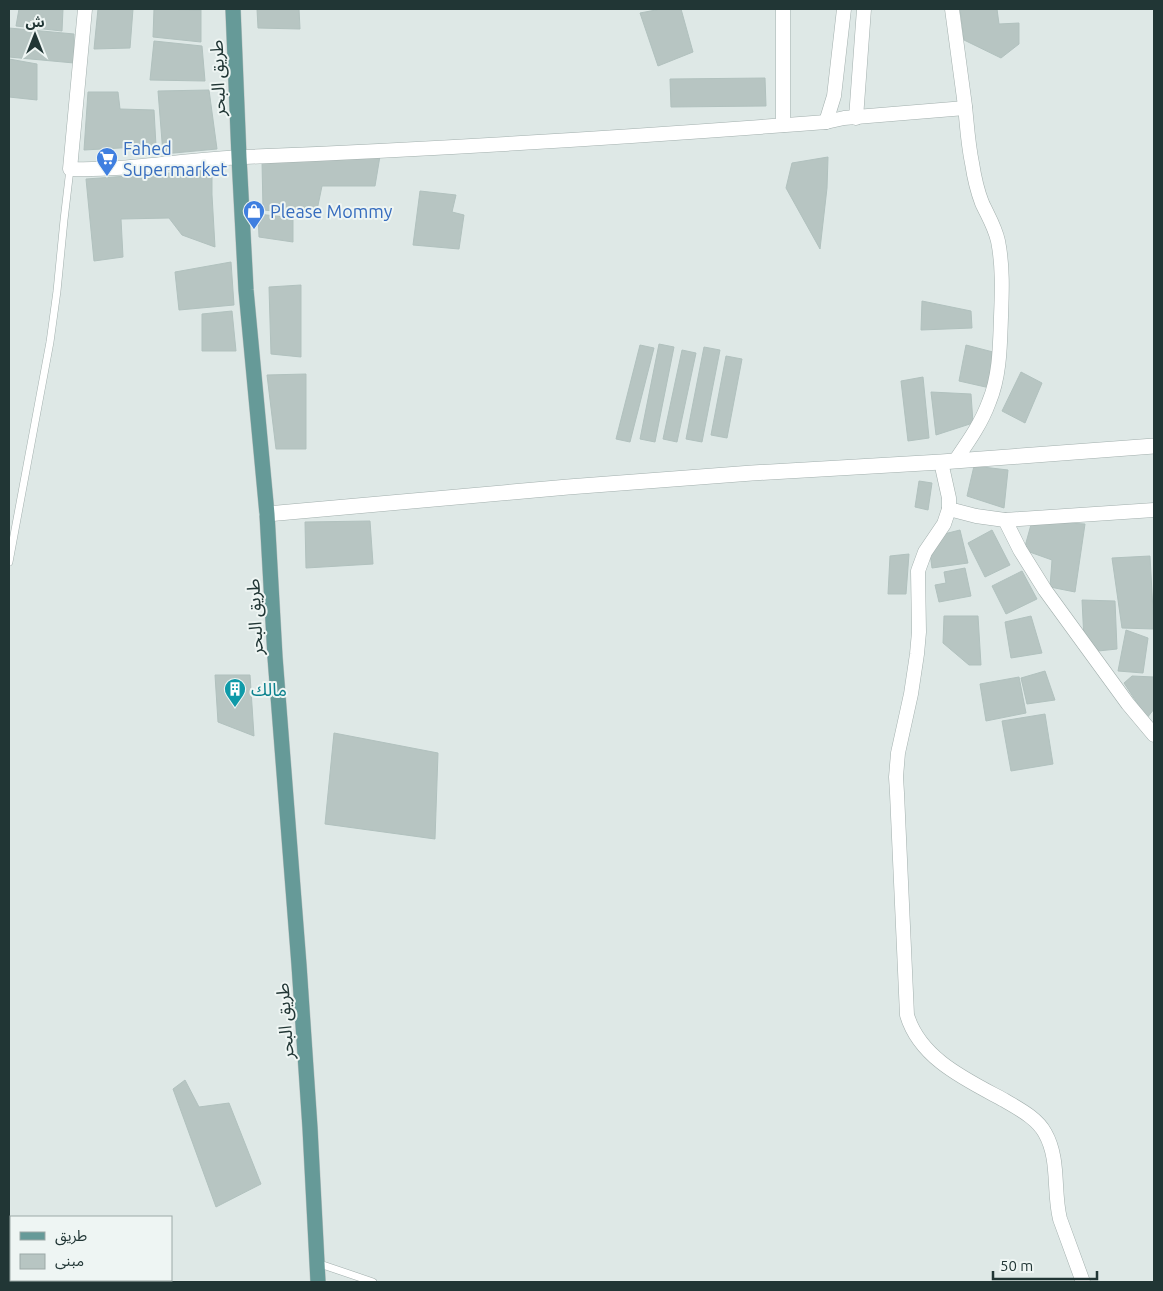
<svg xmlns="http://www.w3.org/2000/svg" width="1163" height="1291" font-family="Ubuntu,'Noto Sans Arabic',sans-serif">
<rect width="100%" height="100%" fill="#dee8e6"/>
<!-- building -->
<g fill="#b7c5c2" stroke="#b1c1be">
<polygon points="19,9 63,9 62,31 16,26"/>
<polygon points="98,9 133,9 130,48 94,49"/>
<polygon points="154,9 201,10 201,42 153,37"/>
<polygon points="257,9 299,9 300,29 258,28"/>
<polygon points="661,9 681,9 693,52 658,66 640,13"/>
<polygon points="960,9 997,9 999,24 1019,23 1019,44 1001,58 964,40"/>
<polygon points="9,28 74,34 74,63 9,57"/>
<polygon points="154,41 202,46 205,81 150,80"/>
<polygon points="9,59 37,64 37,100 9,97"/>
<polygon points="765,78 766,106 671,107 670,79"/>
<polygon points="209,90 217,149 163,154 158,91"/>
<polygon points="88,92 118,92 120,109 154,110 156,146 84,150"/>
<polygon points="380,156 375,186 322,186 316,215 263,210 262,161"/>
<polygon points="828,157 827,188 820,249 786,188 792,163"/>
<polygon points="212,170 212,195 215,247 182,235 169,218 121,219 123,257 94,261 86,179"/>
<polygon points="420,191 456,195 452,212 464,215 459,249 413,245"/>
<polygon points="258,214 293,218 293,242 259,237"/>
<polygon points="231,262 234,305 179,310 175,272"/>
<polygon points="301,285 301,357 271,354 269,287"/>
<polygon points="922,301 971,311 972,328 921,330"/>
<polygon points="232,311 236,351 202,351 202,314"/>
<polygon points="659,344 674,347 655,442 640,439"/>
<polygon points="640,345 654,348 630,442 616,439"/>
<polygon points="966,345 993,352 990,388 959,381"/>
<polygon points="704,347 720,350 702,442 686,439"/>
<polygon points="682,350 696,353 677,442 663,439"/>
<polygon points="726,356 742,359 727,438 711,435"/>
<polygon points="1021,372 1042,383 1025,423 1002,411"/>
<polygon points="306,374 306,449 276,449 267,375"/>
<polygon points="923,377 929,438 908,441 901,381"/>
<polygon points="931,392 971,394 973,423 936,435"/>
<polygon points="974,466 1008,470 1004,508 967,496"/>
<polygon points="919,481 932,483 928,510 915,507"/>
<polygon points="370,521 373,564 306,568 305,522"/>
<polygon points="1032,521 1085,524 1075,592 1050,587 1052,560 1024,550"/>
<polygon points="960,530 968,563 932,568 930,553 944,534"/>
<polygon points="992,530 1010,565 985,577 968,543"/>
<polygon points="909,554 906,594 888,594 890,556"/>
<polygon points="1150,556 1154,629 1122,628 1112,558"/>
<polygon points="965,568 971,596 939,602 935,585 946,583 944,572"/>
<polygon points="1022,571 1037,599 1006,614 992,586"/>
<polygon points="1082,600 1115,601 1117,649 1098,651 1084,640"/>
<polygon points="944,616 978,616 981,665 969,665 943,643"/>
<polygon points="1031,616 1042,653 1011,658 1005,622"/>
<polygon points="1126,630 1148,638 1143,673 1118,671"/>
<polygon points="1045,671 1055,700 1027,704 1021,678"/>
<polygon points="215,675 250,675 254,736 218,722"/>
<polygon points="1132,676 1154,677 1154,709 1147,718 1124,683"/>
<polygon points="1019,677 1026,713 986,721 980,684"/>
<polygon points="1045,714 1053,764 1011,771 1002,721"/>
<polygon points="334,733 438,753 435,839 325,824"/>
<polygon points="185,1080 199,1107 229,1103 261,1184 216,1207 173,1089"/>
</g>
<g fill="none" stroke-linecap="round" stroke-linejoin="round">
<!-- service casing -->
<g stroke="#a2afad" stroke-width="8">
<g id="service">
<polyline points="9,562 50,342 57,291 64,220 70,169"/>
<polyline points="317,1263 373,1282"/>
</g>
</g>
<!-- minor casing -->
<g stroke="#a2afad" stroke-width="15">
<g id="minor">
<path d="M85,9L70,169C129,171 186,159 245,157C439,149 632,137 826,122L844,118L965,108"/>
<polyline points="783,9 783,125"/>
<path d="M952,9C956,41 961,74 965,106C967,125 968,144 972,163C974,176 977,190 982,203C988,216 995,227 998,241C1003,266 1002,292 1001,317C1000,345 1000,376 989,402C981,424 968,442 955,461"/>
<polyline points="856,118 864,9"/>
<polyline points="826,122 834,96 844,9"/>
<path d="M941,462L949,498V509L944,524L925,552L918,571L919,632L917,654L911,694L898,753L896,777L897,793L907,1015C920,1059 967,1080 1004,1100C1019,1109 1037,1118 1045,1133C1060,1159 1053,1192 1060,1219L1083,1282"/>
<polyline points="949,509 976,516 1005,520 1020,550 1045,590 1128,704 1154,735"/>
<polyline points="1005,520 1154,510"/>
</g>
</g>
<!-- tertiary casing -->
<g stroke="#a2afad" stroke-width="16">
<polyline id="tertiary" points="267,514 568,487 752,473 941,462 1154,446"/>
</g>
<!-- primary casing -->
<g stroke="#bcc3c2" stroke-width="16">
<polyline id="primary" points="233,9 239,157 246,290 267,514 275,657 299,965 310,1128 318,1282"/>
</g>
<!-- service -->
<use href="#service" stroke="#fff" stroke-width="7"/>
<!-- minor -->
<use href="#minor" stroke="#fff" stroke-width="14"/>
<!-- tertiary -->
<use href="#tertiary" stroke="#fff" stroke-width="15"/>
<!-- primary -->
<use href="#primary" stroke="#669a98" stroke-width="15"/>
</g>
<!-- icons -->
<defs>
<g id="supermarket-pin" transform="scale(1.125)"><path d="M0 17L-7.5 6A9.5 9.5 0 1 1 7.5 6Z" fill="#3f7fe0" stroke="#eef5f3"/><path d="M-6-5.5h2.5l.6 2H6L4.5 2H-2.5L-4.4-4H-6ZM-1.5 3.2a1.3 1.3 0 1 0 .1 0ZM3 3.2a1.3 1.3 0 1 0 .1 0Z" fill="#fff"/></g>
<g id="shop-pin" transform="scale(1.125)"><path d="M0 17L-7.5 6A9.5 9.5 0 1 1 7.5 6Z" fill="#3f7fe0" stroke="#eef5f3"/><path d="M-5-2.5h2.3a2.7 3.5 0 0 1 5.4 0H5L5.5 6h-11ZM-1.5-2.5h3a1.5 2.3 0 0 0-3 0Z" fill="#fff"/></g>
<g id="building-pin" transform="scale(1.125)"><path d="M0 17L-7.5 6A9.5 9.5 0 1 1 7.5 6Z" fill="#0f9aa8" stroke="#eef5f3"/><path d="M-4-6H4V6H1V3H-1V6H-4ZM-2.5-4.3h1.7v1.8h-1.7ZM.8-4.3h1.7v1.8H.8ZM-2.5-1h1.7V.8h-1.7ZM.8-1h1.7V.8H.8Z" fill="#fff"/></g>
</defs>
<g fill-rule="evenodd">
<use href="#supermarket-pin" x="107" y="158"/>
<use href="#shop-pin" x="254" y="211"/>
<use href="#building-pin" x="235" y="689"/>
</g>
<g text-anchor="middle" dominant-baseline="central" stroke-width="4" stroke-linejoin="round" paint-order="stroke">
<!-- street labels -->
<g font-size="18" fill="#213635" stroke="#eef5f3">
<text transform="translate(217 78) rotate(-92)">طريق البحر</text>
<text transform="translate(254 617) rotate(-93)">طريق البحر</text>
<text transform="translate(284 1021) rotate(-94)">طريق البحر</text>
</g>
<!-- shop labels -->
<g font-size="18" fill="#366cbe" stroke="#eef5f3" text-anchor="start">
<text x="123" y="148">Fahed<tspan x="123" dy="21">Supermarket</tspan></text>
<text x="270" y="211">Please Mommy</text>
</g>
<!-- culture labels -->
<g font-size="18" fill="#0d838f" stroke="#eef5f3" text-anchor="start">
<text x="251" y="689">مالك</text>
</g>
</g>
<!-- border -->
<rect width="1163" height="1291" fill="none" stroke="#213635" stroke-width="20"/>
<!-- legend -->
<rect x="10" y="1216" width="162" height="65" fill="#eef5f3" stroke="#9ca9a7"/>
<rect x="20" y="1232" width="25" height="8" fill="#669a98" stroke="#9ca9a7"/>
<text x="55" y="1241" font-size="15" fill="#213635">طريق</text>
<rect x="20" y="1254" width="25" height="15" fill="#b7c5c2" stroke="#9ca9a7"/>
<text x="55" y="1266" font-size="15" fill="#213635">مبنى</text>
<!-- north arrow -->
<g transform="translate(35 35)" stroke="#eef5f3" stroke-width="4" paint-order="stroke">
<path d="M0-4L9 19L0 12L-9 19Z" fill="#213635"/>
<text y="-8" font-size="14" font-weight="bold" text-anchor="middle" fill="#213635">ش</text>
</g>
<!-- scale -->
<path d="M993 1271v8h104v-8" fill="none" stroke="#213635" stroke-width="2.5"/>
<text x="1000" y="1271" font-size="15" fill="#213635" stroke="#eef5f3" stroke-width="4" paint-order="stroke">50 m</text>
</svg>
